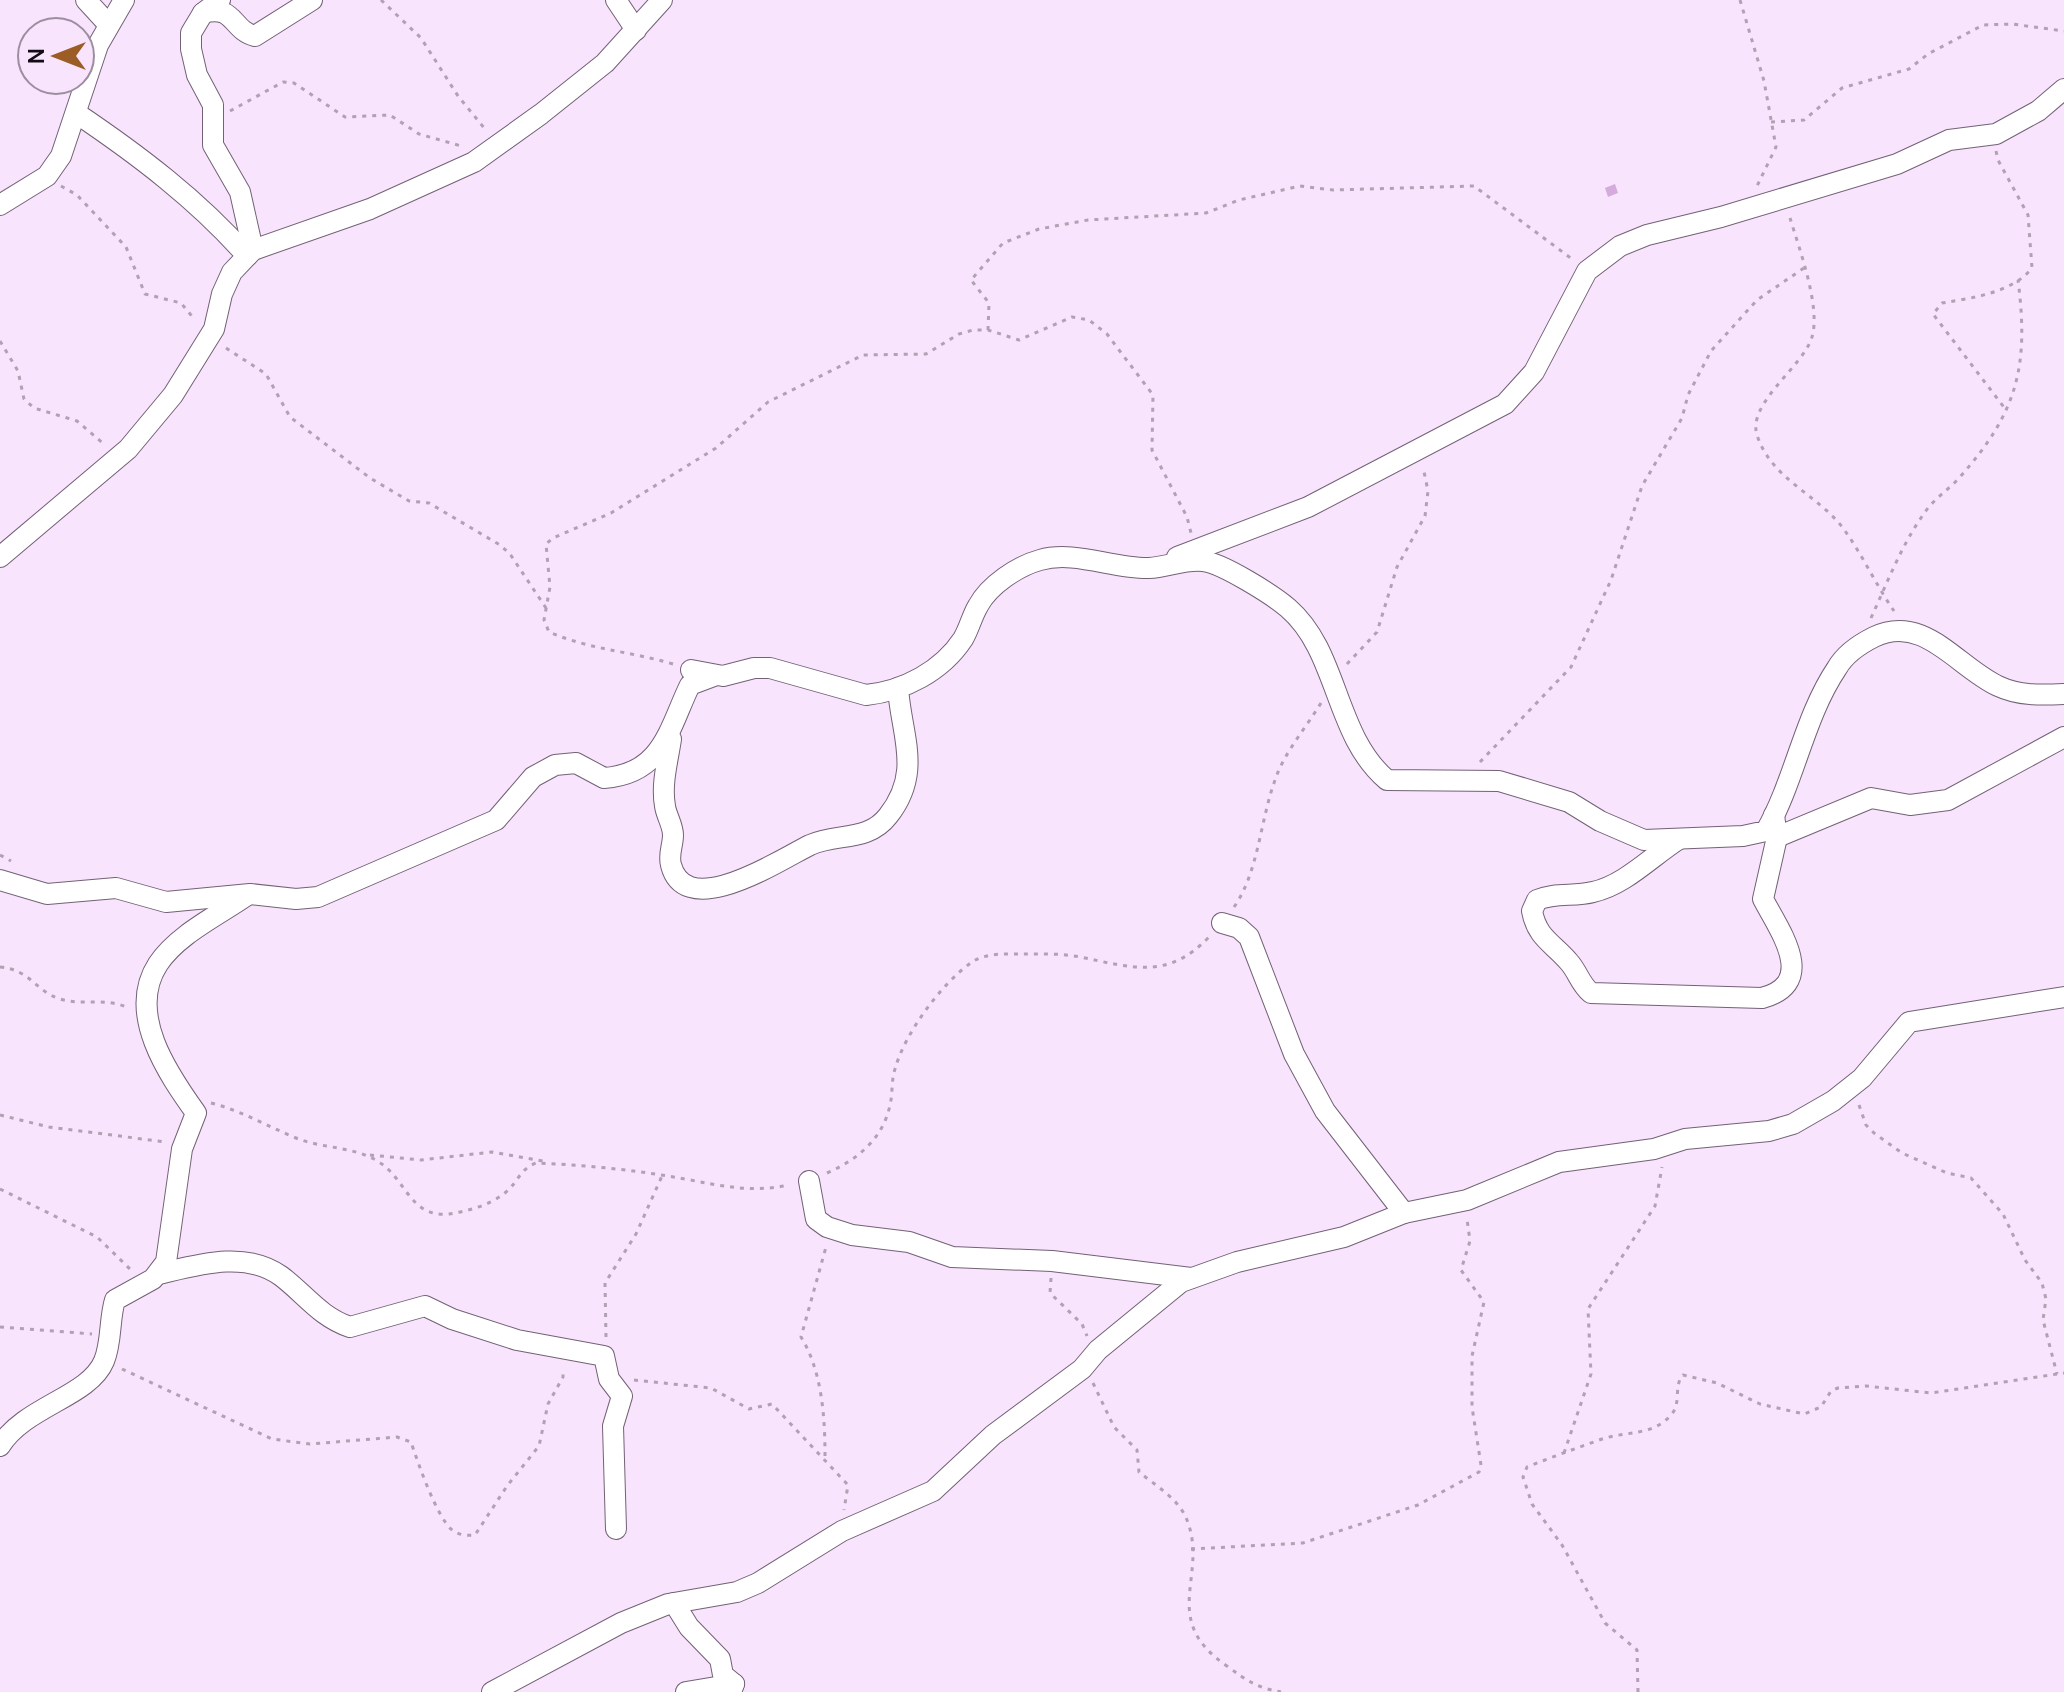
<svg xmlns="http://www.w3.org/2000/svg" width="2064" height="1692" font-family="Manrope,sans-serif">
<rect width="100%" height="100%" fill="#f8e4fc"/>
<!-- building -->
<polygon fill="#d5abde" points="1615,184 1618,193 1608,197 1605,188"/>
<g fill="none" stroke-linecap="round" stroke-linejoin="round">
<!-- street casing -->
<g stroke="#736176" stroke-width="22">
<g id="street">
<polyline points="86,0 108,24"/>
<polyline points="220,0 203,13 191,33 191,49 197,75 213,105 213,145 240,192 253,250"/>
<polyline points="616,0 636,30"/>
<path d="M203,13C235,4 231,30 255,36L312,0"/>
<path d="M76,113C137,154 198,200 247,256"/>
<polyline points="0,205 47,176 61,156 98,45 124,0"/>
<polyline points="0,557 128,449 173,395 214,329 222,294 232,272 253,250 370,209 474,162 541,114 605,63 662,0"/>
<polyline points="1177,557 1308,507 1505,404 1534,372 1587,271 1620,246 1647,235 1721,217 1897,164 1949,140 1996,134 2038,111 2064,89"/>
<path d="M691,670L723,676L754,668H770L866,695C904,691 942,671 963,639C969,629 972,616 978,606C989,585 1018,566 1040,560C1074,550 1114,569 1149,568C1167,567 1185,559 1203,561C1222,563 1273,595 1288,608C1339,652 1334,735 1387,780L1499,781L1569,802L1600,821L1644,840L1743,836L1766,831C1795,780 1804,717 1837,668C1845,654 1860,644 1874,637C1924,613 1957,667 1998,686C2019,696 2041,695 2064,694"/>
<path d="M671,739C668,760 661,784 665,806C666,815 673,825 673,835C673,846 668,854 671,865C686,923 783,858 810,845C837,833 868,842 888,816C923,772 901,735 898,688"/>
<polyline points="1777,837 1871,798 1910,805 1948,800 2064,737"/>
<path d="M1679,839C1652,856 1625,885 1593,892C1574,897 1555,892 1537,900L1532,911C1537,938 1553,943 1569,962C1578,972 1580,984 1591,993L1762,998C1819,983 1779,930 1763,899L1777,837L1774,815"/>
<path d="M0,880L47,894L116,888L166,902L250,894L296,899L318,897L496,820L533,777L555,765L576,763L604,778C663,774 669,728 690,685L714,676"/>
<polyline points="1222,923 1239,928 1249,937 1294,1054 1325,1111 1404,1213"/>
<polyline points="809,1181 816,1219 827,1227 852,1235 909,1242 952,1257 1052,1261 1191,1278"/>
<path d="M159,1274C197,1265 245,1250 281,1276C305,1294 320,1317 350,1327L425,1306L452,1319L517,1340L604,1356L609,1379L622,1396L613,1426L616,1529"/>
<path d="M0,1446C25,1406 89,1397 104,1361C112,1342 109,1319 115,1300L153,1279L166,1262L182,1149L196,1113C168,1074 126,1013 158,964C177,935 217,916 246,896"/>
<polyline points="674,1603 689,1627 720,1659 723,1675 734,1684 731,1692"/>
<polyline points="492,1692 621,1623 668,1604 737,1592 758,1583 842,1531 933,1491 993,1435 1082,1369 1098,1350 1181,1282 1237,1262 1344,1237 1404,1213 1467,1200 1559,1162 1654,1149 1685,1139 1769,1131 1793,1124 1833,1101 1862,1078 1909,1022 2064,997"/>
<polyline points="686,1692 734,1684"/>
</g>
</g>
<!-- path -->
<g stroke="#b1a1b4" stroke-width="3" stroke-dasharray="4 6" stroke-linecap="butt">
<polyline points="381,0 421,38 458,96 485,129"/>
<polyline points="1740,0 1764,81 1776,147 1757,186"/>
<polyline points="230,111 283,82 294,83 345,117 390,115 419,134 461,146"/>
<polyline points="1771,122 1804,120 1842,88 1909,69 1928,54 1983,25 2012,24 2064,31"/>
<path d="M1996,151L1998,160L2028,215L2032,268C2012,293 1972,298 1942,303L1933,314L2006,410"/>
<polyline points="61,186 77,195 126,247 145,294 181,303 195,320"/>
<path d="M1790,218C1799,248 1821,307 1812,337C1803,367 1747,403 1757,435C1771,479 1817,494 1843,528C1862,554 1876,585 1894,611"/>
<polyline points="988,330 989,303 971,280 1003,243 1039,229 1088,220 1206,213 1239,200 1300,186 1333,190 1474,186 1572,259"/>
<polyline points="0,341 18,371 24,399 34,408 77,421 105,445"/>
<polyline points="226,348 266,374 290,417 370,478 409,501 429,503 500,545 510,554 546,608"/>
<path d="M1871,618C1888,581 1903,541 1928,508C1937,497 1949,489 1959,478C2018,412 2029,366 2018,280"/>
<path d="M673,664C629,651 591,650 549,632L544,620L550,587L546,544L553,538L611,513L716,448L768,402L863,355L926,354L959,334L973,330H988L1019,340L1072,317L1089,320L1107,334L1153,395L1152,450L1187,517L1191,533"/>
<polyline points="1347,664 1377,632 1397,567 1425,516 1428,491 1423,467"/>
<polyline points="1480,762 1571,667 1611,580 1642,486 1682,418 1688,395 1711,351 1757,300 1804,268"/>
<polyline points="0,855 11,861"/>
<path d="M1234,907C1258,873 1260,823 1274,783C1283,754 1305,729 1321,703"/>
<path d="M0,967C31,970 35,991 60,999C83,1006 107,997 128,1008"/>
<path d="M211,1103C242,1111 267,1126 296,1138C323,1149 354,1146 379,1162C406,1179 410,1218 449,1214C468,1211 491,1205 506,1192C518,1182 520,1169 536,1163C585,1165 636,1170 685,1179C722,1186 752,1193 789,1185"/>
<polyline points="1859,1105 1866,1125 1874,1133 1902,1153 1947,1173 1971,1178 2003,1214 2025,1260 2042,1283 2046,1299 2043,1320 2057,1374"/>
<polyline points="0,1115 49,1127 166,1142"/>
<polyline points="370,1155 421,1160 492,1152 548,1162"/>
<path d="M827,1173C857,1160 883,1139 890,1105C893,1093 891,1081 895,1069C905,1033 941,984 972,962C986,953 1003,954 1019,954C1039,954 1060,953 1080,957C1131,967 1167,981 1209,937"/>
<polyline points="0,1189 97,1237 131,1270"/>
<polyline points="1051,1278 1050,1293 1082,1324 1087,1336"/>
<polyline points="0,1327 92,1334"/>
<polyline points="606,1337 605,1283 636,1234 662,1176"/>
<path d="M122,1369L272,1439L310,1444L397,1437L411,1442C418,1463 436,1515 451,1529C457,1535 467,1536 475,1535L507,1486L539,1446L548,1404L563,1377V1369"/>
<polyline points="634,1380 711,1388 749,1409 772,1404 848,1485 844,1510"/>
<path d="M1093,1383L1114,1427L1137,1450L1139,1472C1156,1486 1179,1499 1187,1520C1209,1576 1158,1619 1227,1666C1246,1680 1257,1688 1281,1692"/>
<polyline points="1564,1453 1591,1374 1588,1309 1655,1206 1662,1167"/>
<path d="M825,1456C825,1417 822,1371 801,1337L826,1247"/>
<polyline points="1191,1549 1303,1543 1418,1505 1479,1472 1481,1465 1472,1407 1472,1356 1484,1302 1461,1270 1470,1241 1467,1219"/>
<path d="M1638,1692L1637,1650L1605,1623L1562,1545L1532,1504L1523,1477L1527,1467C1552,1457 1577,1448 1602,1439C1626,1431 1653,1436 1671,1415C1682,1403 1673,1386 1683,1375L1717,1383L1760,1404L1804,1414L1821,1407L1831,1391L1838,1388L1866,1386L1931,1393L2064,1373"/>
</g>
<!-- street -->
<use href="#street" stroke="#fff" stroke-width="20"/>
</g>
<!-- north arrow -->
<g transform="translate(56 56) rotate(270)"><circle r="38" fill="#f8e4fc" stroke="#9c8e9f" stroke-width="2"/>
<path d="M0-6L14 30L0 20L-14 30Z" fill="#9c5c26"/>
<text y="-12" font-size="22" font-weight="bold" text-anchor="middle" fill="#130c14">N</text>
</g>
</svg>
